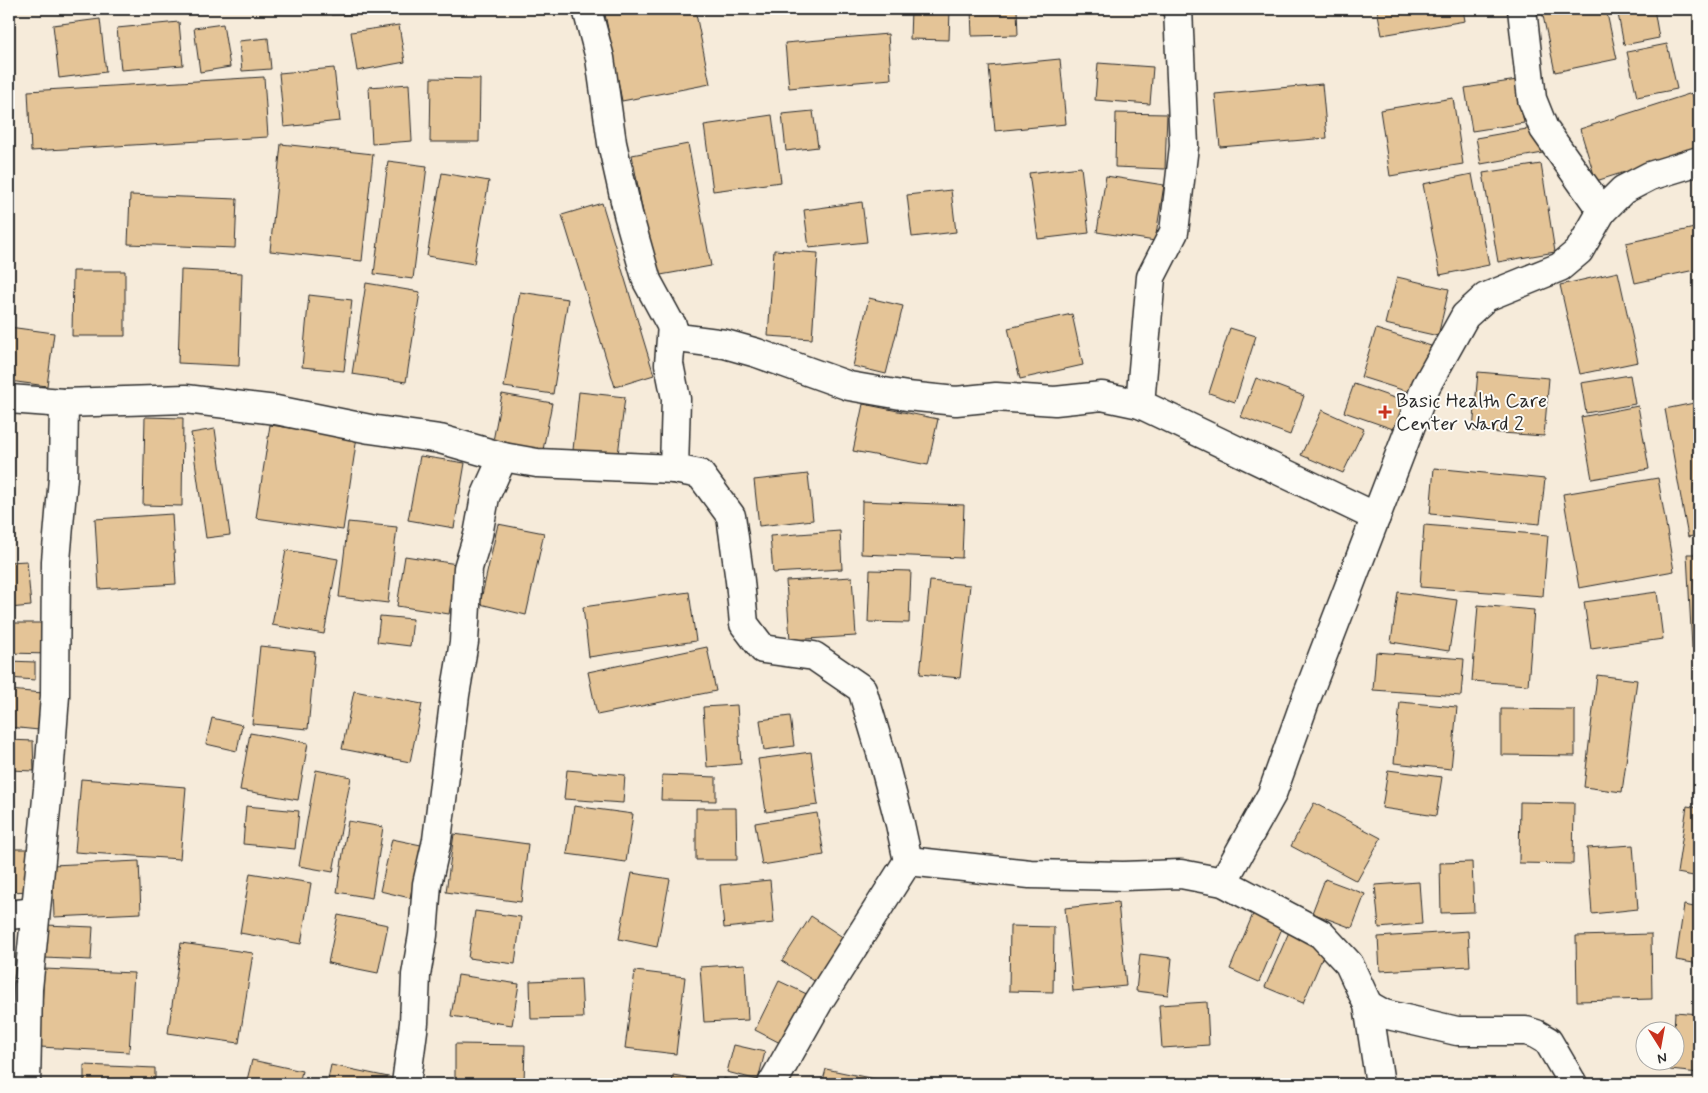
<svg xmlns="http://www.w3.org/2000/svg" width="1708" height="1093" font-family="Mynerve,sans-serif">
<rect width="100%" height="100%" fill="#f6ebda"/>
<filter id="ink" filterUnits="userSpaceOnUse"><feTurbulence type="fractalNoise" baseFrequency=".02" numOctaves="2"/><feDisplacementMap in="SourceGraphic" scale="10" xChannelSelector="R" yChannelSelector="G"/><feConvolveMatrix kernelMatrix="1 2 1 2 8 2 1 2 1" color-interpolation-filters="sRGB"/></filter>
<g filter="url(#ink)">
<!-- building -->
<g fill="#e4c497" stroke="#2b2b2b">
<polygon points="149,9 203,9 203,12 149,13"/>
<polygon points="331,9 407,9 407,14 331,15"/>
<polygon points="604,9 695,9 710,84 622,101"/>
<polygon points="911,9 950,9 949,40 910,39"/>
<polygon points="971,9 1017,9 1018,35 972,36"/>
<polygon points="1377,9 1463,9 1465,21 1382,35"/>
<polygon points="1551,9 1606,9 1617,59 1555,72 1542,11"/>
<polygon points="1617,9 1654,9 1659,38 1624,45"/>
<polygon points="100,19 106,72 59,78 53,25"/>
<polygon points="179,22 183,65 121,70 117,28"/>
<polygon points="223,24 230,67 200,72 194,28"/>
<polygon points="399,25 405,62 357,71 351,32"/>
<polygon points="888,34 891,79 789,88 785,43"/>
<polygon points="268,38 271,69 242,71 239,41"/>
<polygon points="1667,44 1677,89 1637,97 1627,52"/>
<polygon points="1060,59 1066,124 995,131 989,66"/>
<polygon points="1098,63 1153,67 1150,104 1095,100"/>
<polygon points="334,68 340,121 284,127 279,73"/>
<polygon points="264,77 268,137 31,151 28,91"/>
<polygon points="431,78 480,79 479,142 430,142"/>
<polygon points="1517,80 1524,123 1472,131 1465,88"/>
<polygon points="409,84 412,141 372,144 369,87"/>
<polygon points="1322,84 1327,138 1220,147 1215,94"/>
<polygon points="1692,93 1699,115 1699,149 1596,181 1580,129"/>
<polygon points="1453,98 1463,164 1390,176 1380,110"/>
<polygon points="813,111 818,147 786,151 782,114"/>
<polygon points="1116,113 1167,114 1165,169 1115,167"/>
<polygon points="772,115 781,182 713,191 704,125"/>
<polygon points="1538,127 1543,153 1481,164 1476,138"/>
<polygon points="281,144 373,154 362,261 270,251"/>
<polygon points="688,144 711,266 655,276 632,155"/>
<polygon points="388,161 427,166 413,279 374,274"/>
<polygon points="1541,164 1555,252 1498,262 1483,173"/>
<polygon points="1081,167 1089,233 1038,239 1029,173"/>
<polygon points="442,173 489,181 474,264 427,256"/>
<polygon points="1472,174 1489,265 1440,275 1423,184"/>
<polygon points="1106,176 1164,185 1155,241 1097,232"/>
<polygon points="951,190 956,232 912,237 907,195"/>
<polygon points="130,195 237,199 235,248 128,244"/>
<polygon points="862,202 867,242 809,248 804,210"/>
<polygon points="602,203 654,375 615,387 562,215"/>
<polygon points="1699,227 1699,269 1635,283 1626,243"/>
<polygon points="774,250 818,253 812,339 768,336"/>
<polygon points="181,270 242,273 239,366 178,363"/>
<polygon points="73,271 125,271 125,336 72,336"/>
<polygon points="1618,272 1638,362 1580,374 1560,285"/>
<polygon points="1397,277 1449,289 1438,336 1385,324"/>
<polygon points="366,283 420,292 406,382 352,374"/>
<polygon points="520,292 568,299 553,394 504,387"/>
<polygon points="309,295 352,300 344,371 302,367"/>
<polygon points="869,298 903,306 886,374 853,366"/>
<polygon points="1072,314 1083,365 1020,379 1008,328"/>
<polygon points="9,327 54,333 47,386 9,381"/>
<polygon points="1230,328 1256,336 1235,402 1209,393"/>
<polygon points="1376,329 1431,346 1415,394 1361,377"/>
<polygon points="1478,372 1549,378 1544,436 1473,431"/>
<polygon points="1630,375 1635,404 1586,413 1581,383"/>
<polygon points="1256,378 1304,396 1290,435 1241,417"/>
<polygon points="1354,384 1406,402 1396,430 1344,412"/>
<polygon points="579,392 625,397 618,455 573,450"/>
<polygon points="502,394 552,403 543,450 493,441"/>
<polygon points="1699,402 1699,535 1688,537 1665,409"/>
<polygon points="863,404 938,419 928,465 853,451"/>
<polygon points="1638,406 1649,469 1592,479 1581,417"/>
<polygon points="1322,410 1364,429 1343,473 1301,455"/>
<polygon points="145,417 183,418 182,506 143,505"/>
<polygon points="270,425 357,437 343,530 256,518"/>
<polygon points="215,429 230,535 206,538 191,433"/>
<polygon points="420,456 465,463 454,528 408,520"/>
<polygon points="1434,468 1545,479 1540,524 1430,514"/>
<polygon points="808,474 813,520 759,526 754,480"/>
<polygon points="1658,478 1674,571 1579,588 1563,494"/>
<polygon points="862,501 964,505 962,558 861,554"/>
<polygon points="172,514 176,584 99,589 95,519"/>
<polygon points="348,522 397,527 388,603 339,597"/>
<polygon points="498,524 544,533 526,615 480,604"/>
<polygon points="1424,525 1548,535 1543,596 1420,587"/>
<polygon points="840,531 842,569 773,573 770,536"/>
<polygon points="286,550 338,559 324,634 272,625"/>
<polygon points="1687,554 1699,554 1699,647 1692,648"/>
<polygon points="405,556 457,564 449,614 397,606"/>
<polygon points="27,561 31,606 9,608 9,562"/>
<polygon points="870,570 911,571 909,623 868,622"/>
<polygon points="852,577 856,636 790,640 786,581"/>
<polygon points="930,581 970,585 960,678 920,674"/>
<polygon points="689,592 696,641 589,657 583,607"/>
<polygon points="1398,592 1457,600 1449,651 1391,642"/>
<polygon points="1657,592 1663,639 1591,649 1584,602"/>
<polygon points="1478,605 1534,610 1528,685 1472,681"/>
<polygon points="380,616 413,619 410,646 377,642"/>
<polygon points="9,623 49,623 49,654 9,653"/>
<polygon points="260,646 315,652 308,729 252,724"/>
<polygon points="707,647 716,691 597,715 588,672"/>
<polygon points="1376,652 1464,659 1461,696 1373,690"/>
<polygon points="9,661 35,662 35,680 9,678"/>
<polygon points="1597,675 1637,680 1622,792 1584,787"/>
<polygon points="9,690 43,693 39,730 9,727"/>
<polygon points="354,691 422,704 410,762 342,749"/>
<polygon points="1400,702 1457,707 1451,769 1394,763"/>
<polygon points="737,705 741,764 707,767 703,707"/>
<polygon points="1501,709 1575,710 1575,756 1501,755"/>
<polygon points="790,716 794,746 764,750 760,720"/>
<polygon points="212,718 242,725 237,751 206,744"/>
<polygon points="250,733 308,743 298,800 240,790"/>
<polygon points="9,740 33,741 34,771 9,770"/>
<polygon points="811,752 818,805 766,812 758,759"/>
<polygon points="316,770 351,777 333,872 299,866"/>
<polygon points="567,770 625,775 623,803 564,799"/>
<polygon points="1388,770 1442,777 1436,816 1382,808"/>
<polygon points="662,775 716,777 716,801 661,800"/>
<polygon points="81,779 186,787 180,859 75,852"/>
<polygon points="1520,802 1574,803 1573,864 1519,863"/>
<polygon points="1314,803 1381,838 1357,881 1291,846"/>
<polygon points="246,806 299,811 295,849 243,844"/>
<polygon points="574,806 633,814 626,862 567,854"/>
<polygon points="1687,806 1699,808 1699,877 1677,873"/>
<polygon points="696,808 736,808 737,860 696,860"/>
<polygon points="817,813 824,855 762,865 755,823"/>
<polygon points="348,821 383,827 372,898 337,892"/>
<polygon points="454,834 528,844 521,902 446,892"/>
<polygon points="392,839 421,845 410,898 380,891"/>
<polygon points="1633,845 1638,909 1592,914 1587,848"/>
<polygon points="9,849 31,849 32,891 9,892"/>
<polygon points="139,861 141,913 54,917 52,865"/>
<polygon points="1472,862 1474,912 1441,913 1440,863"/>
<polygon points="250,873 311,883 301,944 240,933"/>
<polygon points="632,873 670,879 657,947 619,939"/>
<polygon points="1325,879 1365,894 1352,928 1312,913"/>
<polygon points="770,880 774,923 724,928 720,885"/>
<polygon points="1419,882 1422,924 1379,928 1375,885"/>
<polygon points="1118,902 1126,986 1073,991 1065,908"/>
<polygon points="1684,905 1699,908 1699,964 1676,960"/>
<polygon points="475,911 521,917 515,964 468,958"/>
<polygon points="1253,914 1283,926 1259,982 1230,969"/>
<polygon points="338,915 388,925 378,973 328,963"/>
<polygon points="811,916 844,938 816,982 782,961"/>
<polygon points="46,925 93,927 91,960 44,958"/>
<polygon points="1010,926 1054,927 1053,992 1009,991"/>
<polygon points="1468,931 1470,966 1380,971 1378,937"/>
<polygon points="1289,932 1326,949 1303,1003 1265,987"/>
<polygon points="1651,934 1652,999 1577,1001 1576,936"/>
<polygon points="181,943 253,953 239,1043 168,1033"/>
<polygon points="1140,954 1172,958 1168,995 1136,991"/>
<polygon points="745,964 748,1020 704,1022 700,967"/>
<polygon points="44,969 134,973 129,1052 40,1047"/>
<polygon points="635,971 685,977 676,1054 625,1048"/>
<polygon points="458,975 519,984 512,1025 451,1016"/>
<polygon points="581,979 583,1018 531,1019 530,981"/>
<polygon points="779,981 811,996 786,1046 755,1030"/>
<polygon points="1207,1002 1209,1045 1162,1048 1159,1005"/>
<polygon points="1675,1012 1699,1014 1699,1073 1670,1070 1671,1060 1676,1060 1676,1030 1674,1030"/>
<polygon points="455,1044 525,1045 524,1084 455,1084"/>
<polygon points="734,1045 765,1052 758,1080 727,1072"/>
<polygon points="252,1060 302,1071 299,1084 246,1084"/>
<polygon points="84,1065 155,1068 155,1084 84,1084"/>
<polygon points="331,1065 393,1078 392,1084 327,1084"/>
<polygon points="826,1069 899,1084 822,1084"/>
<rect x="9" y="1070" width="5" height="14"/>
<polygon points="673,1075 714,1082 713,1084 672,1084"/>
<polygon points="724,1078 741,1084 722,1084"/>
<polygon points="1013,1080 1044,1084 1012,1084"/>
</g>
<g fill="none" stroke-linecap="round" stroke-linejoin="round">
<!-- minor casing -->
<g stroke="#2b2b2b" stroke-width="31">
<g id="minor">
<polyline points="587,9 600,58 612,143 628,214 647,281 678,338 725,344 757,353 849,386 907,396 956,401 996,397 1055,401 1102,396 1140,404 1376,517"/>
<polyline points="1522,9 1532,99 1544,129 1602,211"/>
<polyline points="672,325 669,364 676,399 674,469"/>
<polyline points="9,399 64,403 186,399 276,410 370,429 440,439 503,457 537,463 674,469 700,474 731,516 740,581 744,624 763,649 814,656 862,689 882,756 900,824 908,861 819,1001 772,1084"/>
<polyline points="1140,404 1151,277 1174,232 1184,146 1178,9"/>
<polyline points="908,861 1030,874 1123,876 1181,874 1223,882 1321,934 1349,964 1368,1005 1380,1084"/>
<polyline points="1223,882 1272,794 1306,699 1426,386 1465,316 1486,297 1560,267 1579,251 1602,211 1623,190 1650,176 1699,161"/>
<polyline points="9,915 35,912"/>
<polyline points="1368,1005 1384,1014 1457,1031 1526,1031 1536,1034 1548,1041 1573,1084"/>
<polyline points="26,1084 28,989 48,789 55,696 56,561 63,478 64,403"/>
<polyline points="406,1084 414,1023 416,975 423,935 427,884 437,840 455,695 464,642 468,568 478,535 485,497 503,457"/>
</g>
</g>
<!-- minor -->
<use href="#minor" stroke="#fdfcf7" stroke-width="28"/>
</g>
</g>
<!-- markers -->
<path fill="#c8321e" stroke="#fdfcf7" stroke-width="2" d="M1382.5 404.5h5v5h5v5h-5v5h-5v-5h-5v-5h5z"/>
<g text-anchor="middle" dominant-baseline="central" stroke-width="4" stroke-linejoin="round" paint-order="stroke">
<!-- poi labels -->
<g font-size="20" fill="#2b2b2b" stroke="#fdfcf7" text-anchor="start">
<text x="1396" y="401">Basic Health Care<tspan x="1396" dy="23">Center Ward 2</tspan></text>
</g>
</g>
<!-- margin -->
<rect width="1708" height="1093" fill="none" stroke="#fdfcf7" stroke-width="30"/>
<rect x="15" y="15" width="1678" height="1063" fill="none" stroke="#2b2b2b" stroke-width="2" filter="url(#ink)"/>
<!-- north arrow -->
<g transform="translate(1660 1046) rotate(169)"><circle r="24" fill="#fdfcf7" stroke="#a9a8a5"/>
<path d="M0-4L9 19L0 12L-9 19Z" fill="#c8321e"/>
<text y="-8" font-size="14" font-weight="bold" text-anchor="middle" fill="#2b2b2b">N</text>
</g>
</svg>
